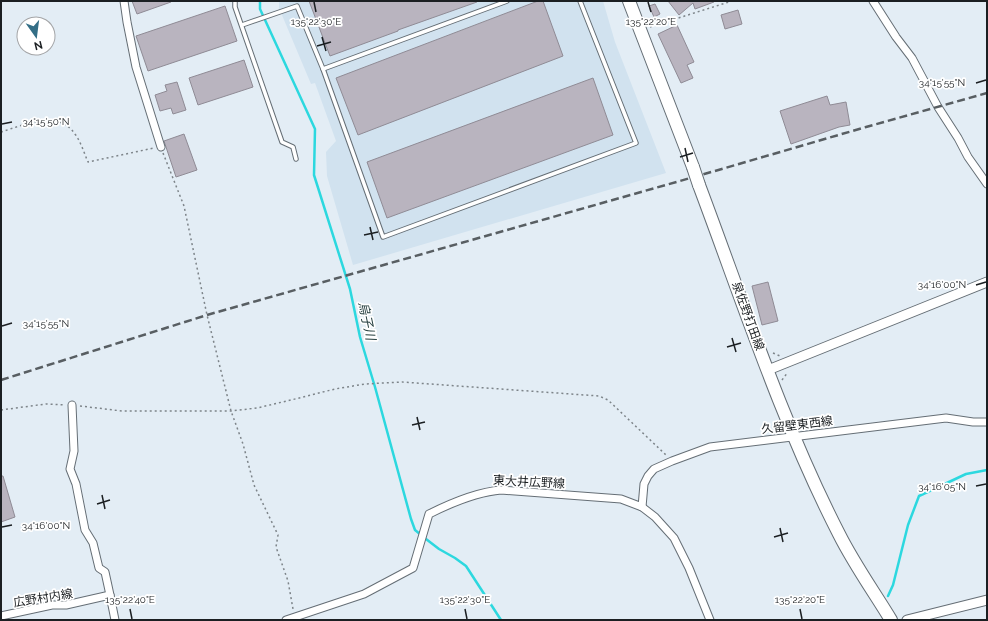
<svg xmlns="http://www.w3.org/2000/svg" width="988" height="621" font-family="Raleway,'Noto Sans JP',sans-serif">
<rect width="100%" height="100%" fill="#e3edf5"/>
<!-- built -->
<polygon fill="#d1e2ef" points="279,1 603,1 615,42 666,173 353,265 327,176 326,152 336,141 315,83 311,84 279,8"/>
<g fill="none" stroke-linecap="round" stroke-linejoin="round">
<!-- stream -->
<g stroke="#2cd8df" stroke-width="2.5">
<polyline points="260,1 260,9 315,129 314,175 350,289 360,337 375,387 411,519 415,530 426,539 439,549 455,558 466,566 501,620"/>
<polyline points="888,596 893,585 908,525 919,496 966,474 987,470"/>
</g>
</g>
<!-- building -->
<g fill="#b9b4bf" stroke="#8f8b95">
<polygon points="132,1 171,1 171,2 137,14"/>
<polygon points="309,1 477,1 477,2 398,30 398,31 330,56"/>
<polygon points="538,1 543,1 563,56 358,135 336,78"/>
<polygon points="668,1 714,1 714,2 695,9 693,3 679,15"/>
<polygon points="655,4 660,14 654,17 649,6"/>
<polygon points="225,6 237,41 148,71 136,36"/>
<polygon points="738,10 742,24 725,29 721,15"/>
<polygon points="677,25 694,62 687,65 693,78 681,83 658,34"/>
<polygon points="244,60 253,87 198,105 189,78"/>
<polygon points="593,78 613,135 387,218 367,162"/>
<polygon points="177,82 186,110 173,114 171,108 160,111 155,95 167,91 165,85"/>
<polygon points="827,96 830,105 846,102 850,125 839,127 791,144 780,111"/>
<polygon points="184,134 197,170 176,177 164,141"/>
<polygon points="768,282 778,321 762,325 752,286"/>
<polygon points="1,476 3,476 15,517 1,522"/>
</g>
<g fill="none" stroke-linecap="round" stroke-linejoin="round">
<!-- service casing -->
<g stroke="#656e75" stroke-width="5.5">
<g id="service">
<polyline points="235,1 235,7 282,142 293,147 296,159"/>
<polyline points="242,25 297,6 323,69 507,1"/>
<polyline points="323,69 383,237 636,143 580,1"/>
</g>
</g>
<!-- minor casing -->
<g stroke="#656e75" stroke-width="9">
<g id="minor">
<polyline points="124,1 127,22 136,67 161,147"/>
<polyline points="873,1 896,37 912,58 938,107 958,138 968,157 987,184"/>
<polyline points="72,405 74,451 70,469 76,484 85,530 93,543 99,568 105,572 110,595"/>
<polyline points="642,507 644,484 648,476 654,469 672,461 710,447 946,418 973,422 987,422"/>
<polyline points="1,616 52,605 66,605 110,595 115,620"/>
<path d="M286,620L364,594L413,568L429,514C451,503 476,492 501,490L621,499L642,507L655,517L674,538L689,568L710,620"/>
</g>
</g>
<!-- tertiary casing -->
<g stroke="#656e75" stroke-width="11">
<g id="tertiary">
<polyline points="768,370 987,282"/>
<polyline points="907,620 987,600"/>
</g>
</g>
<!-- primary casing -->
<g stroke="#656e75" stroke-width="14">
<g id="primary">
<polyline points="629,1 693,167"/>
<path d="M699,185C743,302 782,423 839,534C854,564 874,592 891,620"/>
</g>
</g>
<!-- path -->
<g stroke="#7d8489" stroke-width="1.5" stroke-dasharray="2 3" stroke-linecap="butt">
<polyline points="650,27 732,1"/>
<path d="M1,132C24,125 58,109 75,134C81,142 84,153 88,162L154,148"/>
<polyline points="163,153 184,206 207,315 231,411 243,444 254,485 278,535 276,547 288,581 293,609"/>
<polyline points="773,353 780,356"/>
<polyline points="782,380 788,372"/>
<polyline points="80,406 122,411 231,411 257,408 291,400 335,389 365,384 402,382 599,396 608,400 666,455"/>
<polyline points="1,410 46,404 65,405"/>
</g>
<!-- service -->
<use href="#service" stroke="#fff" stroke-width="3.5"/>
<!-- minor -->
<use href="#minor" stroke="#fff" stroke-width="7"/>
<!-- tertiary -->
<use href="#tertiary" stroke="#fff" stroke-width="9"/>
<!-- primary -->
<use href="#primary" stroke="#fff" stroke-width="12"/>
<!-- rail -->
<polyline stroke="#585e62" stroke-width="2.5" stroke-dasharray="8 4" stroke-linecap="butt" points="1,380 207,315 701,175 866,127 987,93"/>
<!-- primary-bridge casing -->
<g stroke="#656e75" stroke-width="14" stroke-linecap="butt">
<polyline id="primary-bridge" points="693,167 699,185"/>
</g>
<!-- primary-bridge -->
<use href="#primary-bridge" stroke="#fff" stroke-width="12"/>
</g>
<!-- ticks -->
<path fill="none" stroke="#1b1f22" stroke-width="1.5" d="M314,2L316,12M648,2L651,12M322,37L326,51M317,46L331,42M976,83L986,80M2,124L12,122M685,148L688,162M680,157L693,153M370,227L373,240M364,235L378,232M976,285L986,282M2,326L12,323M732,338L736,352M727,347L741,343M417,417L420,430M412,425L425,422M976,486L986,484M102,495L105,509M97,504L110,500M2,527L12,525M780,528L783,542M774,537L788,533M130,609L132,619M465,609L467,619M800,609L802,619"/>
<g text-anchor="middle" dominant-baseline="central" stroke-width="3.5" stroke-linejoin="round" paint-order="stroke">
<!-- street labels -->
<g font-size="12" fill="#1b1f22" stroke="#fff">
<text transform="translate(748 316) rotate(70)">泉佐野打田線</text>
<text transform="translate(797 425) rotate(-7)">久留壁東西線</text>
<text transform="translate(529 482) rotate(3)">東大井広野線</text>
<text transform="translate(43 598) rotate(-9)">広野村内線</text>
</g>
<!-- water labels -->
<g font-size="13" font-style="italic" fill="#223c3d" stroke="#fff">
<text transform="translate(367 321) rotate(78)">烏子川</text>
</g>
</g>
<g font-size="10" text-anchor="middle" fill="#1b1f22" stroke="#fff" stroke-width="3.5" stroke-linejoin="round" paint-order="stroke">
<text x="316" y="25">135°22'30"E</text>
<text x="651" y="25">135°22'20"E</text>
<text x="942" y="86">34°15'55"N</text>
<text x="46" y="125">34°15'50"N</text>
<text x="942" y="288">34°16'00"N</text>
<text x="46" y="327">34°15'55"N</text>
<text x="942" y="490">34°16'05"N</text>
<text x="46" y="529">34°16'00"N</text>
<text x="130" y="603">135°22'40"E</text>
<text x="465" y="603">135°22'30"E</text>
<text x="800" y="603">135°22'20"E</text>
</g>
<!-- border -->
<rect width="988" height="621" fill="none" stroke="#1b1f22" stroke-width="4"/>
<!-- north arrow -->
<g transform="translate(36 36) rotate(166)"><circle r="19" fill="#ffffff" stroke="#a4a5a7"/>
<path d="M0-3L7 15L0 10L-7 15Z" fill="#336e86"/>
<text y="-6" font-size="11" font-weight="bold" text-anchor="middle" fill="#1b1f22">N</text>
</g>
</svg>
